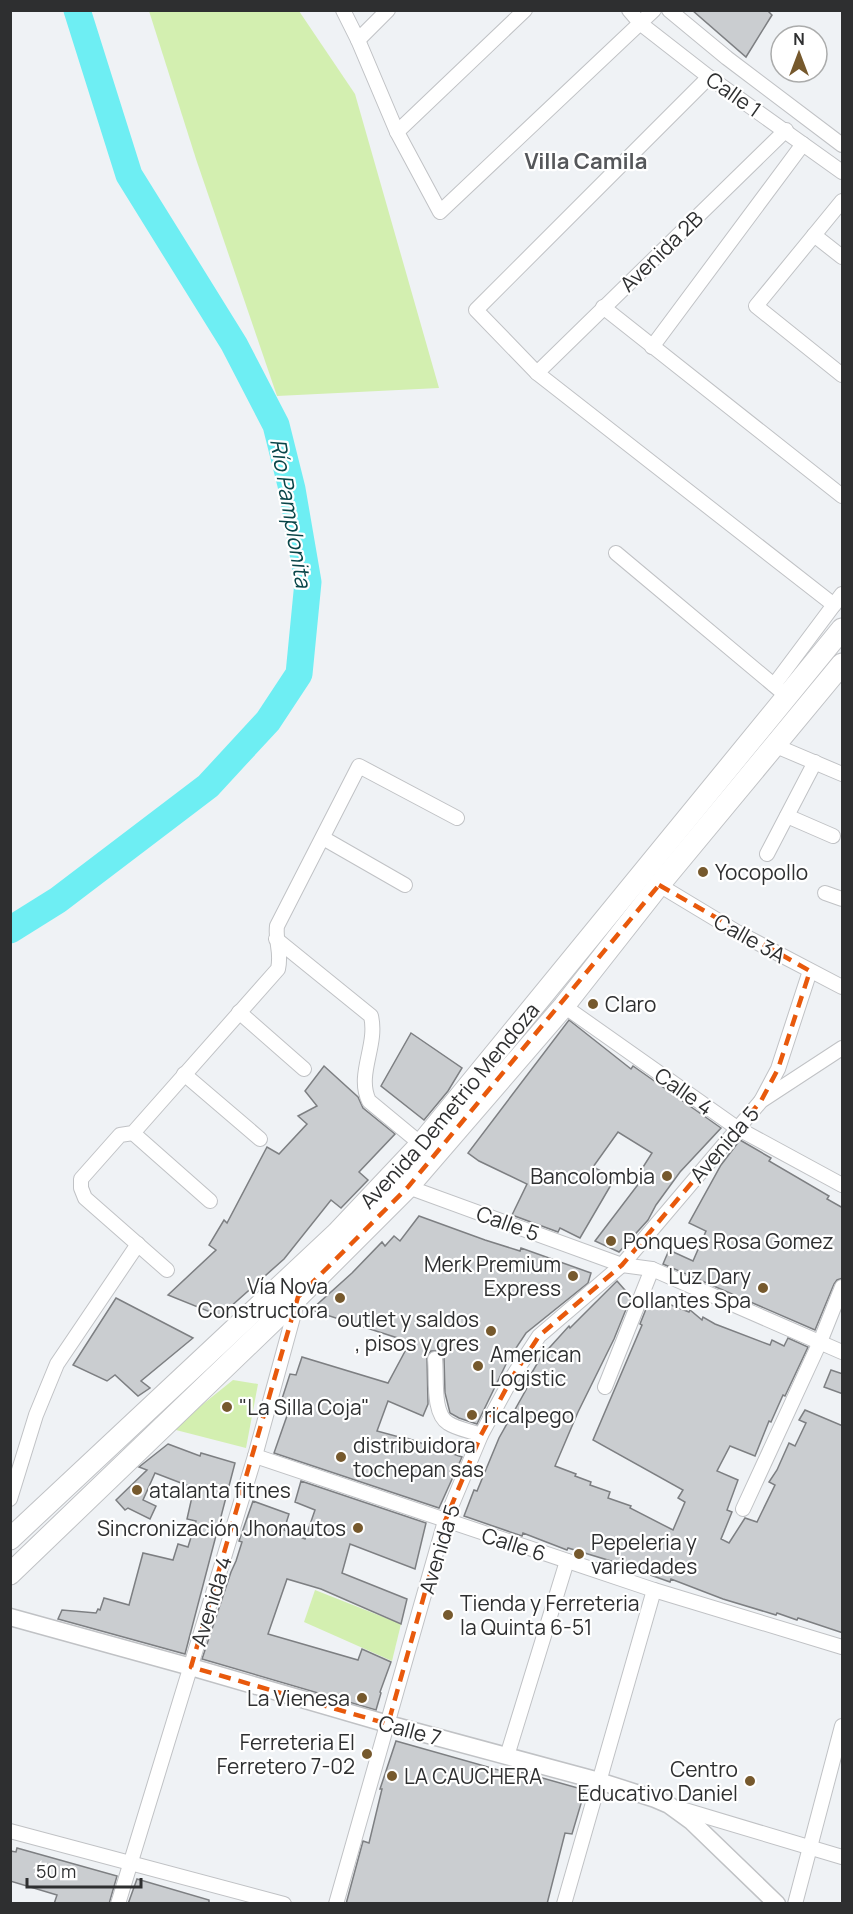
<svg xmlns="http://www.w3.org/2000/svg" width="853" height="1914" font-family="Manrope,sans-serif">
<rect width="100%" height="100%" fill="#eff2f5"/>
<!-- green -->
<g fill="#d3efb0">
<polygon points="149,11 299,11 355,94 439,388 277,396 196,159"/>
<polygon points="233,1380 258,1384 246,1448 172,1429"/>
<polygon points="315,1590 401,1624 392,1661 304,1622"/>
</g>
<g fill="none" stroke-linecap="round" stroke-linejoin="round">
<!-- river -->
<polyline stroke="#6eeef3" stroke-width="27" points="10,930 58,900 208,786 268,721 299,674 308,582 292,489 276,425 234,344 129,175 77,10"/>
</g>
<!-- building -->
<g fill="#cacdd0" stroke="#7d7f82" stroke-width="1.5">
<polygon points="692,10 767,10 772,15 746,57"/>
<polygon points="569,1020 631,1069 633,1066 721,1128 680,1172 656,1205 648,1220 619,1252 595,1241 643,1178 638,1175 652,1153 618,1132 593,1167 615,1178 580,1238 560,1228 558,1232 512,1215 527,1184 479,1161 468,1153"/>
<polygon points="411,1033 462,1068 448,1091 424,1120 381,1086"/>
<polygon points="324,1066 358,1097 363,1108 395,1134 359,1172 368,1180 341,1208 331,1200 284,1259 220,1316 168,1295 216,1250 209,1245 224,1220 227,1223 267,1147 279,1154 307,1124 298,1116 317,1106 305,1091"/>
<polygon points="740,1140 771,1158 769,1161 829,1196 827,1199 843,1208 843,1278 837,1280 834,1284 815,1330 663,1264 669,1250 693,1261 706,1231 689,1223 721,1165"/>
<polygon points="419,1216 485,1240 520,1251 521,1248 591,1273 588,1283 526,1333 508,1360 477,1424 459,1418 450,1413 445,1393 444,1358 438,1351 431,1351 427,1356 428,1404 423,1416 388,1401 377,1431 399,1437 401,1436 462,1457 439,1508 274,1453 289,1410 280,1405 290,1374 296,1375 302,1357 388,1383 410,1342 311,1310 352,1273 382,1242 385,1246 394,1236 400,1241"/>
<polygon points="617,1281 631,1297 614,1339 578,1412 555,1466 576,1474 575,1476 591,1482 590,1485 610,1492 608,1498 631,1506 630,1508 673,1530 685,1502 678,1498 683,1490 593,1440 642,1325 640,1324 646,1309 653,1298 689,1312 690,1310 702,1320 703,1317 715,1324 770,1345 772,1340 784,1346 788,1338 808,1347 785,1396 783,1395 771,1422 769,1421 755,1456 730,1446 717,1471 738,1480 727,1510 732,1512 721,1539 729,1543 745,1518 757,1522 775,1485 769,1482 777,1470 789,1443 795,1446 806,1423 799,1420 805,1410 843,1426 843,1633 798,1618 797,1620 777,1613 776,1615 723,1599 671,1579 670,1582 611,1561 568,1548 567,1550 523,1533 522,1536 464,1516 474,1490 477,1491 499,1438 527,1388 524,1386 541,1357 569,1326 570,1328"/>
<polygon points="116,1298 193,1338 141,1381 150,1388 138,1396 115,1375 107,1381 73,1365"/>
<polygon points="831,1370 843,1374 843,1394 824,1387"/>
<polygon points="168,1444 200,1456 201,1453 235,1463 185,1654 58,1619 62,1610 96,1613 98,1609 100,1610 104,1598 129,1605 143,1553 173,1560 178,1544 188,1547 196,1521 187,1519 194,1488 155,1473 143,1500 156,1506 150,1519 128,1508 125,1510 116,1500 147,1470 139,1467"/>
<polygon points="301,1481 426,1523 415,1569 350,1544 342,1573 407,1599 401,1624 321,1589 287,1579 268,1634 358,1660 362,1649 391,1662 380,1692 381,1693 376,1710 202,1659 231,1572 236,1561 242,1542 239,1541 253,1501 289,1514 284,1530 305,1539 315,1510 295,1502"/>
<polygon points="396,1741 520,1776 521,1772 585,1790 572,1834 565,1833 547,1904 346,1904 363,1841 369,1843 382,1789 380,1789"/>
<polygon points="17,1848 117,1876 109,1904 54,1904 57,1895 10,1881 10,1851 16,1852"/>
<polygon points="137,1879 209,1900 209,1904 128,1904"/>
</g>
<g fill="none" stroke-linecap="round" stroke-linejoin="round">
<!-- minor casing -->
<g stroke="#c0c2c5" stroke-width="16">
<g id="minor">
<polyline points="343,10 358,40 397,132 440,212 654,10"/>
<polyline points="629,10 641,24 709,77 842,172"/>
<polyline points="669,10 727,58 842,145"/>
<polyline points="358,40 388,10"/>
<polyline points="709,77 476,310 537,373 834,605"/>
<polyline points="397,132 525,10"/>
<polyline points="842,201 756,306 842,375"/>
<polyline points="814,235 842,257"/>
<polyline points="603,307 842,496"/>
<polyline points="652,347 803,144"/>
<polyline points="537,373 786,130"/>
<polyline points="616,553 788,697"/>
<polyline points="774,685 842,594"/>
<polyline points="776,746 842,774"/>
<polyline points="787,816 833,836"/>
<polyline points="323,838 405,885"/>
<polyline points="767,854 815,762"/>
<polyline points="659,885 737,932 842,987"/>
<polyline points="825,893 842,899"/>
<path d="M276,939L371,1016C378,1046 356,1074 369,1101L421,1144"/>
<polyline points="564,1006 737,1128 842,1185"/>
<polyline points="239,1012 304,1069"/>
<polyline points="184,1074 260,1139"/>
<polyline points="761,1101 778,1069 810,971"/>
<polyline points="133,1133 210,1201"/>
<polyline points="408,1187 622,1265 652,1269 842,1352"/>
<path d="M167,1270L85,1198L81,1188V1179L120,1135L133,1133L278,969C282,951 275,943 277,926L359,766L457,818"/>
<path d="M435,1359C437,1377 432,1413 448,1423C457,1429 471,1431 481,1435"/>
<polyline points="605,1387 652,1269"/>
<polyline points="255,1456 654,1590 842,1647"/>
<polyline points="10,1499 36,1415 57,1364 138,1244"/>
<polyline points="743,1509 820,1342 842,1287"/>
<polyline points="507,1756 567,1561"/>
<polyline points="678,1808 842,1857"/>
<polyline points="10,1831 284,1904"/>
<polyline points="118,1904 255,1456 298,1299"/>
<polyline points="336,1904 445,1521 481,1435 513,1376 539,1336 622,1265 761,1101 842,1048"/>
<polyline points="564,1904 654,1590"/>
<polyline points="795,1904 842,1726"/>
</g>
</g>
<!-- tertiary casing -->
<g stroke="#c0c2c5" stroke-width="19">
<polyline id="tertiary" points="10,1617 191,1667 388,1724 599,1781 655,1799 669,1805 691,1821 777,1904"/>
</g>
<!-- primary casing -->
<g stroke="#c0c2c5" stroke-width="23">
<g id="primary">
<path id="s1" d="M10,1539L337,1233L421,1144L842,629"/>
<polyline points="10,1574 298,1297 408,1187 564,1006 659,885 842,664"/>
</g>
</g>
<!-- minor -->
<use href="#minor" stroke="#fff" stroke-width="14"/>
<!-- tertiary -->
<use href="#tertiary" stroke="#fff" stroke-width="16"/>
<!-- primary -->
<use href="#primary" stroke="#fff" stroke-width="21"/>
</g>
<!-- marked area -->
<path fill="none" stroke="#e8590c" stroke-width="4.5" stroke-dasharray="12 8" stroke-linejoin="round" d="M659,885L810,971L778,1069L761,1101L622,1265L539,1336L513,1376L481,1435L445,1521L388,1724L191,1667L298,1297L408,1187Z"/>
<!-- markers -->
<g fill="#76592d" stroke="#fff" stroke-width="2">
<circle cx="703" cy="872" r="6"/>
<circle cx="593" cy="1004" r="6"/>
<circle cx="667" cy="1176" r="6"/>
<circle cx="611" cy="1241" r="6"/>
<circle cx="573" cy="1276" r="6"/>
<circle cx="763" cy="1288" r="6"/>
<circle cx="340" cy="1298" r="6"/>
<circle cx="491" cy="1331" r="6"/>
<circle cx="478" cy="1366" r="6"/>
<circle cx="227" cy="1407" r="6"/>
<circle cx="472" cy="1415" r="6"/>
<circle cx="341" cy="1457" r="6"/>
<circle cx="137" cy="1490" r="6"/>
<circle cx="358" cy="1528" r="6"/>
<circle cx="579" cy="1554" r="6"/>
<circle cx="448" cy="1615" r="6"/>
<circle cx="362" cy="1698" r="6"/>
<circle cx="367" cy="1754" r="6"/>
<circle cx="392" cy="1776" r="6"/>
<circle cx="750" cy="1781" r="6"/>
</g>
<g text-anchor="middle" dominant-baseline="central" stroke-width="4.5" stroke-linejoin="round" paint-order="stroke">
<!-- street labels -->
<g font-size="21" fill="#2e2f30" stroke="#fff">
<text transform="translate(734 94) rotate(35)">Calle 1</text>
<text transform="translate(661 251) rotate(-44)">Avenida 2B</text>
<text transform="translate(750 938) rotate(29)">Calle 3A</text>
<text transform="translate(684 1091) rotate(35)">Calle 4</text>
<text stroke="none"><textPath href="#s1" startOffset="618">Avenida Demetrio Mendoza</textPath></text>
<text transform="translate(724 1144) rotate(-49)">Avenida 5</text>
<text transform="translate(508 1223) rotate(20)">Calle 5</text>
<text transform="translate(514 1544) rotate(18)">Calle 6</text>
<text transform="translate(439 1549) rotate(-73)">Avenida 5</text>
<text transform="translate(211 1601) rotate(-73)">Avenida 4</text>
<text transform="translate(410 1730) rotate(15)">Calle 7</text>
</g>
<!-- poi labels -->
<g font-size="21" fill="#2e2f30" stroke="#fff" text-anchor="start">
<text x="715" y="872">Yocopollo</text>
<text x="605" y="1004">Claro</text>
<text x="655" y="1176" text-anchor="end">Bancolombia</text>
<text x="623" y="1241">Ponques Rosa Gomez</text>
<text x="561" y="1264" text-anchor="end">Merk Premium<tspan x="561" dy="24">Express</tspan></text>
<text x="751" y="1276" text-anchor="end">Luz Dary<tspan x="751" dy="24">Collantes Spa</tspan></text>
<text x="328" y="1286" text-anchor="end">Vía Nova<tspan x="328" dy="24">Constructora</tspan></text>
<text x="479" y="1319" text-anchor="end">outlet y saldos<tspan x="479" dy="24">, pisos y gres</tspan></text>
<text x="490" y="1354">American<tspan x="490" dy="24">Logistic</tspan></text>
<text x="239" y="1407">"La Silla Coja"</text>
<text x="484" y="1415">ricalpego</text>
<text x="353" y="1445">distribuidora<tspan x="353" dy="24">tochepan sas</tspan></text>
<text x="149" y="1490">atalanta fitnes</text>
<text x="346" y="1528" text-anchor="end">Sincronización Jhonautos</text>
<text x="591" y="1542">Pepeleria y<tspan x="591" dy="24">variedades</tspan></text>
<text x="460" y="1603">Tienda y Ferreteria<tspan x="460" dy="24">la Quinta 6-51</tspan></text>
<text x="350" y="1698" text-anchor="end">La Vienesa</text>
<text x="355" y="1742" text-anchor="end">Ferreteria El<tspan x="355" dy="24">Ferretero 7-02</tspan></text>
<text x="738" y="1769" text-anchor="end">Centro<tspan x="738" dy="24">Educativo Daniel</tspan></text>
<text x="404" y="1776">LA CAUCHERA</text>
</g>
<!-- neighbourhood labels -->
<g font-size="22" font-weight="bold" fill="#55575a" stroke="#fff">
<text x="586" y="161">Villa Camila</text>
</g>
<!-- water labels -->
<g font-size="22" font-style="italic" fill="#084548" stroke="#fff">
<text transform="translate(291 513) rotate(80)">Río Pamplonita</text>
</g>
</g>
<!-- border -->
<rect width="853" height="1914" fill="none" stroke="#2e2f30" stroke-width="24"/>
<!-- north arrow -->
<g transform="translate(799 54)"><circle r="28" fill="#ffffff" stroke="#abacac" stroke-width="1.5"/>
<path d="M0-4.5L10 22L0 15L-10 22Z" fill="#76592d"/>
<text y="-9" font-size="16" font-weight="bold" text-anchor="middle" fill="#2e2f30">N</text>
</g>
<!-- scale -->
<path d="M27 1878v9h114v-9" fill="none" stroke="#2e2f30" stroke-width="3"/>
<text x="36" y="1878" font-size="18" fill="#2e2f30" stroke="#ffffff" stroke-width="4.5" paint-order="stroke">50 m</text>
</svg>
